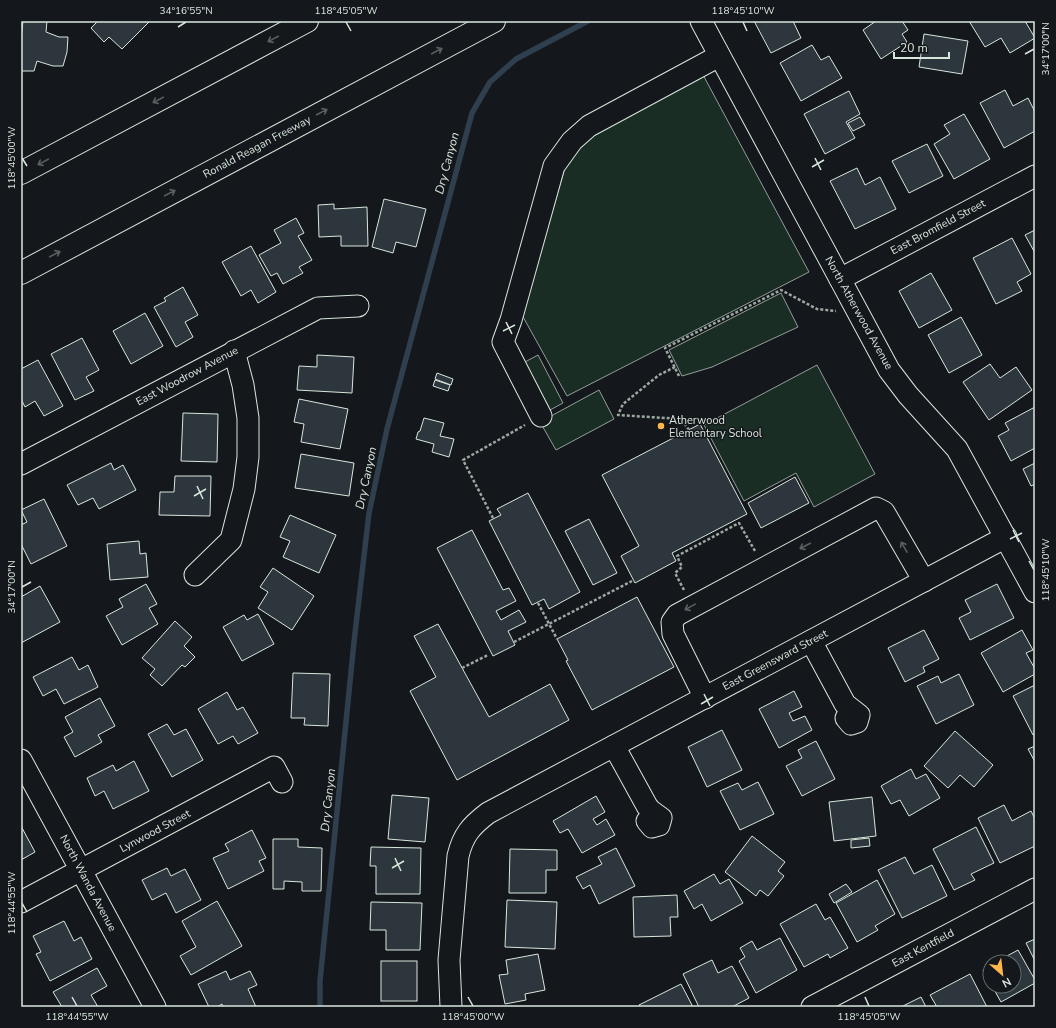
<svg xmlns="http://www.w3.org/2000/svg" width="1056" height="1028" font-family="'Nunito Sans',sans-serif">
<rect width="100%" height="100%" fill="#14181c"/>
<!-- green -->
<g fill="#1a2d24" stroke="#939e99">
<polygon points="702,73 809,272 567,396 522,315 565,168 584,139"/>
<polygon points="781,293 798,327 712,367 682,376 669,350"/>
<polygon points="538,355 563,403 550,410 525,362"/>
<polygon points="817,365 875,474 814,507 796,473 744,501 704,425"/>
<polygon points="599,390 614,419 556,450 540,422"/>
</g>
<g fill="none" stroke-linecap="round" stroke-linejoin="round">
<!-- stream -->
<polyline stroke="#2f3f4d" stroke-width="5.5" points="320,1007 320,981 354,642 369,513 387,429 472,113 490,82 516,59 588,21"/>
</g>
<!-- building -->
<g fill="#2c363c" stroke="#d8e6dc">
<polygon points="23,21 47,21 46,32 59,37 68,37 67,52 63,66 53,66 37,61 34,71 21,71 21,39"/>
<polygon points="98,21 150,21 122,49 109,37 104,42 91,28"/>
<polygon points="754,21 793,21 801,38 771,53"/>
<polygon points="876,21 902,21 908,30 902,34 907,42 881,59 863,30"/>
<polygon points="969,21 1025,21 1035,38 1010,53 1001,38 985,47"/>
<polygon points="924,34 968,41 962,74 919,67"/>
<polygon points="812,45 821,60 829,56 842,78 801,101 780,63"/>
<polygon points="1005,90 1013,106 1028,98 1035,112 1035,131 1004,148 980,103"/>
<polygon points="849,91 860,114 846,122 855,138 825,154 804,114"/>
<polygon points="964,114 990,159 954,179 934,144 950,134 944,125"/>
<polygon points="860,117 865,125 853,131 848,123"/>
<polygon points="927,144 943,176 909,193 892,161"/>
<polygon points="857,168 865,185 880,177 896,209 855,229 830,181"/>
<polygon points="384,199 426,209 416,247 396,242 393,253 372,247"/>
<polygon points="334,204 334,209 367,207 368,246 341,246 341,236 319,237 318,205"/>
<polygon points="296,218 304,233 298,236 312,260 299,267 303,273 283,284 277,273 271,276 259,255 281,243 274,230"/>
<polygon points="1035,230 1035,253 1025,235"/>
<polygon points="1012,238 1031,274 1017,282 1022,291 996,304 973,258"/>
<polygon points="251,246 276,292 258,303 251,290 241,296 222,262"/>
<polygon points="931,273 952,310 919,328 899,291"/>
<polygon points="183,287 198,315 185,322 193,337 176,347 154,307 166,301 164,298"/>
<polygon points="145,313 163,346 131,364 113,331"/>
<polygon points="961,317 982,355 949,373 928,335"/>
<polygon points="82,338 99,370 86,377 94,391 75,400 51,354"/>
<polygon points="317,355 354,357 352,393 297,390 299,366 317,367"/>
<polygon points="38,360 63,406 44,416 35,401 25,407 21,399 21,369"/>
<polygon points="990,364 1000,378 1016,367 1032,390 989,420 963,382"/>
<polygon points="437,373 453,379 451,385 435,379"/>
<polygon points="435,380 450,385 448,391 433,386"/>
<polygon points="299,399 348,409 340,449 301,442 304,424 294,422"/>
<polygon points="1035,407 1035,448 1011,461 998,436 1009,430 1005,423"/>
<polygon points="183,413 218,414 217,462 181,461"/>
<polygon points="424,418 444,423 440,436 454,439 449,457 432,452 434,444 416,439 418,432 420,431"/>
<polygon points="700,424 747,514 672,553 676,561 635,583 621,556 639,546 602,475"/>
<polygon points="301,454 354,463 349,496 295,488"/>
<polygon points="111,463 114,470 123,465 136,490 99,509 93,498 78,505 67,485"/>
<polygon points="1035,463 1035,484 1031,486 1023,469"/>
<polygon points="175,476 211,476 210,516 159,515 160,492 174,492"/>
<polygon points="795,477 809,503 761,528 748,503"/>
<polygon points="528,493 580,592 549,609 544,599 532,605 489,521 501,515 497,509"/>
<polygon points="44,499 67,546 31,564 21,544 21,525 27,522 21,510"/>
<polygon points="290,515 336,535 319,573 283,557 290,541 280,537"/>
<polygon points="589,519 617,573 593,585 565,531"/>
<polygon points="472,530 503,590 509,588 516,601 496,611 501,620 519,610 526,622 508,631 515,645 493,656 437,548"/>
<polygon points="139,541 140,554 146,553 148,577 110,580 107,544"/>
<polygon points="273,568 314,596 292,630 258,608 268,592 260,587"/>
<polygon points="146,584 157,604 149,608 158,624 122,645 106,616 123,607 119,599"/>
<polygon points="997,584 1014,618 970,640 959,618 971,612 965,600"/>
<polygon points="40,586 60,622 21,643 21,597"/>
<polygon points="637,597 674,667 592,710 566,661 568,660 557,639"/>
<polygon points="258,614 274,644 242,661 223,627 244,615 247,620"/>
<polygon points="175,621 192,637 184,646 195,657 185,667 182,665 162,686 150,675 155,669 142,658"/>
<polygon points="438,624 489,717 550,684 569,720 457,780 410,691 436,677 414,636"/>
<polygon points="924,630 939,659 923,667 925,672 905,682 888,648"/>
<polygon points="1022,630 1033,650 1026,653 1035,669 1035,674 1003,692 981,653"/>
<polygon points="72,657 79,670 88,665 98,687 64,704 56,689 43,696 33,677"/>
<polygon points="293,673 330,674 328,726 304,725 305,718 291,718"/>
<polygon points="959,674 974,705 936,724 917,686 938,676 941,683"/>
<polygon points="1035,685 1035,734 1033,735 1013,696"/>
<polygon points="794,691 802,707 789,713 793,721 805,716 812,730 779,748 759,709"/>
<polygon points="227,692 237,710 243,707 258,733 238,744 233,736 218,744 198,709"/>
<polygon points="100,698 115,726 98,735 102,742 75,757 64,737 73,732 65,717"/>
<polygon points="167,724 174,735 186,729 203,760 172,777 148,734"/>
<polygon points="722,730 742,770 707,787 688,747"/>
<polygon points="955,731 993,765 974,787 960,775 948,788 924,766"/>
<polygon points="816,741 835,779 802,796 786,766 802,758 798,750"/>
<polygon points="1035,746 1035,762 1028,749"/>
<polygon points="134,761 149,791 113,809 104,791 95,796 87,778 113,765 116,771"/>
<polygon points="911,769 916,779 926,774 940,798 909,816 900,800 891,804 881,786"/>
<polygon points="758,782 774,814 740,830 720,791 738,783 742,790"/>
<polygon points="392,795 429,798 425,842 388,839"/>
<polygon points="596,796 605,812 593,819 597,825 606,819 615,835 582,853 568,829 560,833 553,821"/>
<polygon points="872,797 876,836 834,841 829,802"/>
<polygon points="1004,805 1012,821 1031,811 1035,819 1035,846 1000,863 978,818"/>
<polygon points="21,826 35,852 21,860"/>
<polygon points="976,827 994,863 971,874 975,880 954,890 933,849"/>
<polygon points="252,830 266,858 259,861 264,871 228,889 213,858 229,851 225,844"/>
<polygon points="752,836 785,862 778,871 784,876 768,896 760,890 756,896 725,872"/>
<polygon points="869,838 870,846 851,848 851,840"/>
<polygon points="273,839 298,839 298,847 322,848 321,891 302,891 302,882 284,881 284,889 273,889"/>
<polygon points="371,847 421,848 420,894 376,894 376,866 370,866"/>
<polygon points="616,848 635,886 599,904 590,885 583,889 576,877 602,864 598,857"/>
<polygon points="510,849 557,850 557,870 546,870 546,893 509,893"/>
<polygon points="905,857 914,874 932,865 947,896 902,918 878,870"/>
<polygon points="167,868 171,876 185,869 201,900 176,913 166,893 152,900 142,880"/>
<polygon points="714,874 720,884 729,879 743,903 711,921 702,904 694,909 684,891"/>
<polygon points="877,880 895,914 875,926 878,930 857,942 836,903"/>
<polygon points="846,884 852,892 834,903 829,894"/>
<polygon points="677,895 678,917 670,917 671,936 634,937 633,897"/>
<polygon points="507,900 557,902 555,949 505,947"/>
<polygon points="217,901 242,946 191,975 180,956 196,947 182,921"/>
<polygon points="371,902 422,903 420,950 386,950 386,930 370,930"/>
<polygon points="816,904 825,920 830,917 848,948 830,958 828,954 804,967 780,924"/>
<polygon points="64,921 74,941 81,937 92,959 50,981 36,954 41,952 33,936"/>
<polygon points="780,938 797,970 756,993 739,961 745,957 740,948 752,941 757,950"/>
<polygon points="1035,939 1035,961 1026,943"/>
<polygon points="1018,950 1035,980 1035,983 1001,1002 992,986 1014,986 1014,962 996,962"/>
<polygon points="538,954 545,990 525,994 526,1000 505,1004 499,975 508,974 506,960"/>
<polygon points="712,960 718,973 732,966 749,998 732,1007 699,1007 683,974"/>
<rect x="381" y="961" width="36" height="40"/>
<polygon points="990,965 990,982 983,970"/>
<polygon points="97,968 107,986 91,995 98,1007 62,1007 53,992"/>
<polygon points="226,971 230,980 250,971 257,985 248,989 256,1007 223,1007 222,1004 217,1007 209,1007 198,984"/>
<polygon points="970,974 987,1007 937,1007 930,995"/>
<polygon points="681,984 693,1007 640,1007 639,1005"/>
<polygon points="921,997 926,1007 901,1007"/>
</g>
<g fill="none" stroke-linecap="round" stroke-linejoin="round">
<!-- minor casing -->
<g stroke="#d8e6dc" stroke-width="23">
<g id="minor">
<polyline points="701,21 889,370 908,395 957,449 1035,592"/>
<polyline points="840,279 1035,176"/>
<polyline points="541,416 503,342 511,320 554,166 572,141 589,126 719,56"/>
<polyline points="21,464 318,308 358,306"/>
<polyline points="195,575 231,540 244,489 248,457 248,418 243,385 234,351"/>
<polyline points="811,641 845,704 859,715 857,722 851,724 846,718"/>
<polyline points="705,698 673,634 672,622 677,615 876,508 884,512 924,581"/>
<polyline points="614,746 647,806 650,810 661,818 659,825 652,827 647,821"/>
<polyline points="21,760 155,1007"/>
<polyline points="21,902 274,767 282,782"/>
<path d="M451,1007L449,960L458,856C463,835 471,826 488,813L1006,537"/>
<polyline points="812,1007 1035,889"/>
</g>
</g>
<!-- highway casing -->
<g stroke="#d8e6dc" stroke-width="24">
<g id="highway">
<polyline points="21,173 307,21"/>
<polyline points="21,273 494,21"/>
</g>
</g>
<!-- path -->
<g stroke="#9da8a2" stroke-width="2.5" stroke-dasharray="3 2" stroke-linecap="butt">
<polyline points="675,367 659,375 623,404 618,415 681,419 689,430"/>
<polyline points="679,376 665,348 781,290 817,309 836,311"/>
<polyline points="493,518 463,460 525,425"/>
<polyline points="684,590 675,573 682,567 677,556 739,523 755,551"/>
<polyline points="538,603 557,639"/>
<polyline points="514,642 632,581"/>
<polyline points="462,668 488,655"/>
</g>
<!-- minor -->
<use href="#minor" stroke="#14181c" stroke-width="21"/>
<!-- highway -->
<use href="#highway" stroke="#14181c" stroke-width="22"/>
</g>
<!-- one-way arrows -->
<defs><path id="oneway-shaft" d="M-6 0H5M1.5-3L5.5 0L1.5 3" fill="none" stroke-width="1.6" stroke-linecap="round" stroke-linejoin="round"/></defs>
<g stroke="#59605f">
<use href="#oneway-shaft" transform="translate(273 39) rotate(152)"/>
<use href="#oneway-shaft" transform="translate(437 51) rotate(-28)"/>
<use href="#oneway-shaft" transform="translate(158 100) rotate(152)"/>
<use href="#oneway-shaft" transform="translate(322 112) rotate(-28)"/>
<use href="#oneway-shaft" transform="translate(43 162) rotate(152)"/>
<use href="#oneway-shaft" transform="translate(170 193) rotate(-28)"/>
<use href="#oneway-shaft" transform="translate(55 254) rotate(-28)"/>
<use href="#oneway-shaft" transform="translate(805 546) rotate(153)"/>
<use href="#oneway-shaft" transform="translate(904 547) rotate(-120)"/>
<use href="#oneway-shaft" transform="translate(690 607) rotate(151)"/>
</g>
<!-- ticks -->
<path fill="none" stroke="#d8e6dc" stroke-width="1.5" d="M346,22L351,31M743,22L747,31M178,27L186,22M1025,54L1034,49M22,158L27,166M815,158L821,170M812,167L824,160M506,322L512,334M503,331L515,325M197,486L203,499M194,496L206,489M1013,530L1019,542M1010,539L1022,533M1029,561L1034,570M22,587L31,582M704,694L710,706M701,704L713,697M395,858L401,871M392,868L404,861M22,903L27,912M72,997L77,1006M468,997L473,1006M865,997L869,1006"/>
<!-- markers -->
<circle fill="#ffb74d" stroke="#14181c" stroke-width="1.5" cx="661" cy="426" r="4"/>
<g text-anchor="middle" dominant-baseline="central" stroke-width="3" stroke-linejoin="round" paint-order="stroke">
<!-- street labels -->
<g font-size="11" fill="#d8e6dc" stroke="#14181c">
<text transform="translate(257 147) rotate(-28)">Ronald Reagan Freeway</text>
<text transform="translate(938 227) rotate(-28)">East Bromfield Street</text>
<text transform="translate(859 313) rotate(61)">North Atherwood Avenue</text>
<text transform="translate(187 376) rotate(-28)">East Woodrow Avenue</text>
<text transform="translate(775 660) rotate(-28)">East Greensward Street</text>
<text transform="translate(155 831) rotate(-28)">Lynwood Street</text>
<text transform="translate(88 883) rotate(62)">North Wanda Avenue</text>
<text transform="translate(923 948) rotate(-28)">East Kentfield</text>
</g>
<!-- poi labels -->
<g font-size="11" fill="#d8e6dc" stroke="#14181c" text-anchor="start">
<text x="669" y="420">Atherwood<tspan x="669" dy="13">Elementary School</tspan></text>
</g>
<!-- water labels -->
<g font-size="12" font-style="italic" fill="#d8e6dc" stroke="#14181c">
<text transform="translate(447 163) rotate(-75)">Dry Canyon</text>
<text transform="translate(366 478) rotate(-78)">Dry Canyon</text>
<text transform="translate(328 800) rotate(-84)">Dry Canyon</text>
</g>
</g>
<!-- border -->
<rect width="1056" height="1028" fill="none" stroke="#14181c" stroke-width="44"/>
<!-- north arrow -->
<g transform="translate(1002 974) rotate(152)"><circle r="19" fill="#14181c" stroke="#626a69"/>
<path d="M0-3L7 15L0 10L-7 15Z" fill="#ffb74d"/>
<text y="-6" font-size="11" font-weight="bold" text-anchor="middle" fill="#d8e6dc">N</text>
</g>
<!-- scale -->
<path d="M894 52v6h55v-6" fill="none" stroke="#d8e6dc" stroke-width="2"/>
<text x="900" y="52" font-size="12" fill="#d8e6dc" stroke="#14181c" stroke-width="3" paint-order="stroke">20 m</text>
<rect x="22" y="22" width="1012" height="984" fill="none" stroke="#d8e6dc" stroke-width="1.5"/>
<g font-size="10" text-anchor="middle" fill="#d8e6dc">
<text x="186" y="14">34°16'55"N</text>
<text x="346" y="14">118°45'05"W</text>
<text x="743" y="14">118°45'10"W</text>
<text transform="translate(1045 49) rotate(-90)" y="4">34°17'00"N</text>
<text transform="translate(11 158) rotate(-90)" y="4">118°45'00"W</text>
<text transform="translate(1045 570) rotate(-90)" y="4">118°45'10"W</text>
<text transform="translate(11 587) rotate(-90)" y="4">34°17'00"N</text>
<text transform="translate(11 903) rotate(-90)" y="4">118°44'55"W</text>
<text x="77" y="1020">118°44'55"W</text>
<text x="473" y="1020">118°45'00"W</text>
<text x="869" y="1020">118°45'05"W</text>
</g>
</svg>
